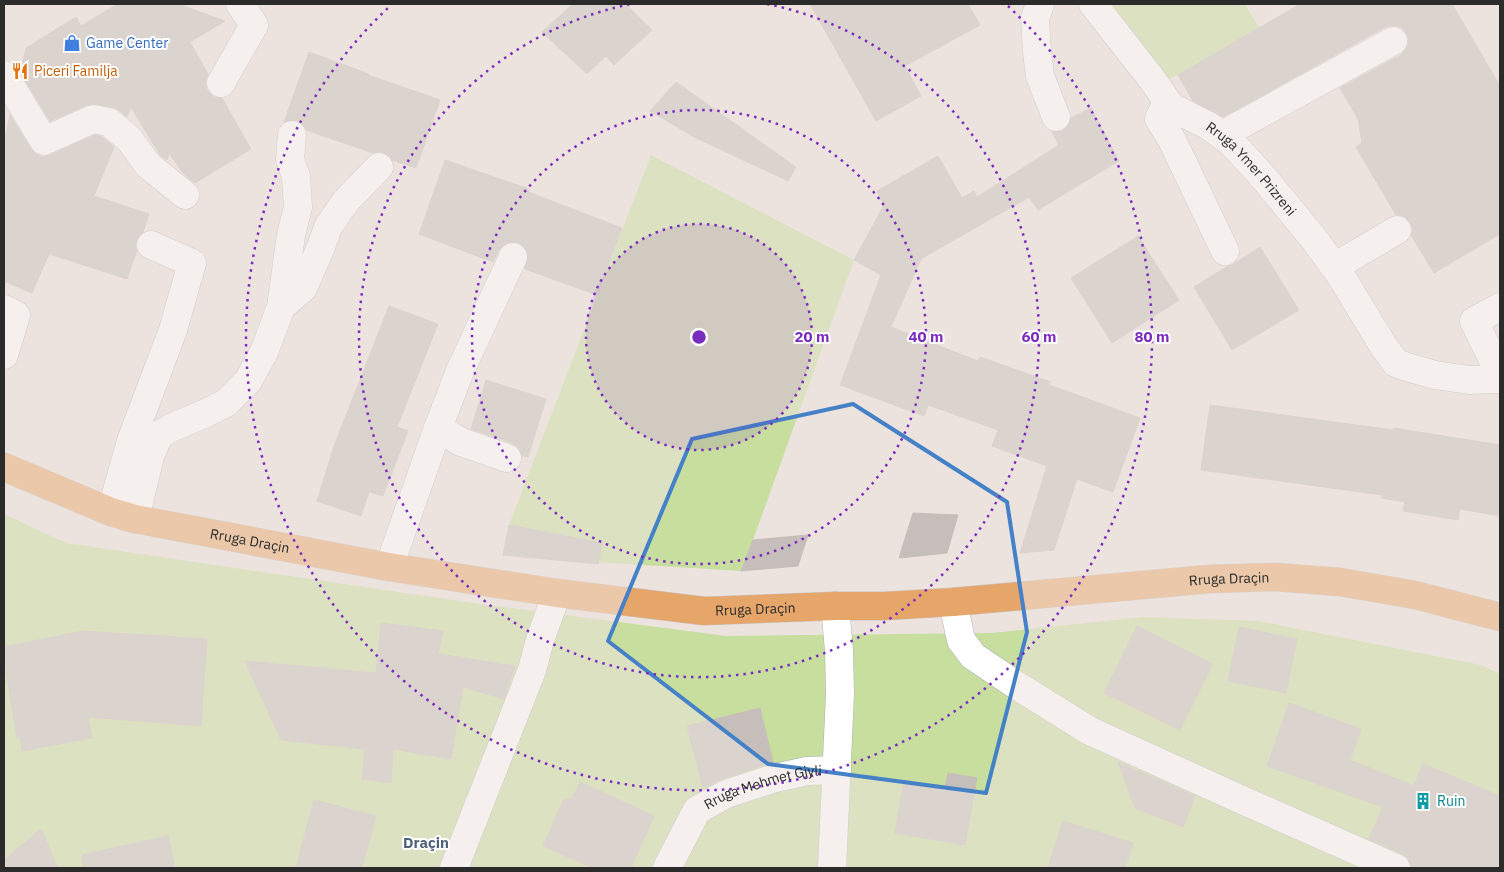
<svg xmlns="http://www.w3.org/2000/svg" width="1504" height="872" font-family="'IBM Plex Sans',sans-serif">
<rect width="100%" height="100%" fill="#ece3df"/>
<!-- green -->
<g fill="#c7de9f">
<polygon points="1103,4 1245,4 1259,28 1165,82"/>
<polygon points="651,155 854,260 753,540 741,571 544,559 503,555 509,525"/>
<polygon points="4,514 66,543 473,603 726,636 992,633 1142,617 1259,621 1481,665 1500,674 1500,868 4,868"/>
</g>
<!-- building -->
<g fill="#c5beba" stroke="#c7beb8">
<polygon points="117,4 178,4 225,21 190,42 208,74 205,83 207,90 214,97 222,98 251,149 195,183 183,173 169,153 167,160 160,155 131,107 127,117 119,110 112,107 96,104 87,105 50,121 20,72 26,48 76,17 81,26"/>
<polygon points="573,4 626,4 652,30 614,65 606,56 587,74 542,32"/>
<polygon points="810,4 968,4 980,25 905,66 921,96 876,121"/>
<polygon points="1300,4 1452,4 1500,86 1500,234 1434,273 1411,235 1413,229 1410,222 1404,216 1396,215 1356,147 1362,143 1358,119 1340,88 1401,55 1406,49 1409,42 1407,34 1401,27 1393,25 1385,27 1223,117 1193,101 1178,75"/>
<polygon points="309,52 369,74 368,75 440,100 416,168 392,160 389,156 383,152 373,153 306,130 301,122 294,120 284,122"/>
<polygon points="676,82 796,167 788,181 694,137 650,111"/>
<polygon points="1091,108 1119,161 1069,191 1038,210 1029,197 921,259 891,327 978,361 980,357 1051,382 1047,384 1140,418 1113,492 1077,479 1054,550 1020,553 1047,466 992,446 998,430 928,405 924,416 840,385 881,275 854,260 884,205 877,191 938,156 962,198 974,191 977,197 1059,145 1052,132 1062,131 1068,126 1071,118"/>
<polygon points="10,115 31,149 36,154 43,157 50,155 95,135 102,137 114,147 94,196 149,214 143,232 137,239 135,246 137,250 127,279 49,254 32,293 4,281 4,144"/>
<polygon points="445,160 529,189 528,192 622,228 597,295 525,269 528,255 525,248 519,243 511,242 504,245 499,250 493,262 419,234"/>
<polygon points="1138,236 1179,300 1112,343 1071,278"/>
<polygon points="1260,247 1299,310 1232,350 1194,287 1228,266 1232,265"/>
<polygon points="389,306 438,324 397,427 408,431 383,496 369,492 361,516 317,501 334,446"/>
<polygon points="486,380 546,399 528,457 522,456 519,448 512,443 471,429"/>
<polygon points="1210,405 1393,430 1394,428 1500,445 1500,516 1460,509 1458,520 1403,511 1405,502 1382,498 1382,495 1201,470"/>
<polygon points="913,513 958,515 947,553 899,558"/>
<polygon points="509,525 602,543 598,564 503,555"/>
<polygon points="808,535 798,566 741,571 753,540"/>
<polygon points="381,623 443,631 438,654 515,666 504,699 463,687 451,759 393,749 391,783 362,779 365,749 281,740 245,661 376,673"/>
<polygon points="1137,626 1213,664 1180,730 1104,693"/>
<polygon points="1239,627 1297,639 1286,693 1228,681"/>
<polygon points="83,631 207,639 201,726 88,717 92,738 22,751 20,737 17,738 4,658 4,647"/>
<polygon points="1289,703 1361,729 1350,760 1414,786 1423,764 1500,796 1500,868 1411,868 1409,859 1403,854 1369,839 1383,807 1267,766"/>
<polygon points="760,708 773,762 721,779 703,788 687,726"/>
<polygon points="1118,762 1195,796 1183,827 1135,808"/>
<polygon points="948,773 977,778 965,845 895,833 904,780 945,788"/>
<polygon points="580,782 654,816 631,868 593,868 543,846 564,799 572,799"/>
<polygon points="314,800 376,816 362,868 296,868"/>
<polygon points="1063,821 1133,843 1125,868 1048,868"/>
<polygon points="41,829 58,868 4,868 4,860"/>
<polygon points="168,836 175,868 83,868 82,855"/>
</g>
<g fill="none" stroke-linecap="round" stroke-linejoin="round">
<!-- minor casing -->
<g stroke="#abb1b7" stroke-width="29">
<g id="minor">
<polyline points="1040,4 1035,18 1037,52 1040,76 1056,117"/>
<path id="s1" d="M1093,4L1154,82L1171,107L1209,126L1223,136L1232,143L1263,177L1314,239L1341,276L1384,347L1396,363L1407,367L1435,375L1469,380L1500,379"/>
<polyline points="4,75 44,141 93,119 109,122 129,139 148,165 185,195"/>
<polyline points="221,83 254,25 240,4"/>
<polyline points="1167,102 1159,119 1172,140 1225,251"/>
<polyline points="1223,136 1238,126 1393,41"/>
<polyline points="1334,267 1397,230"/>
<polyline points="281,307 303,288 321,247 328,227 346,201 379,167"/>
<polyline points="1500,307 1474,321 1500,375"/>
<polyline points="4,309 16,315 4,355"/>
<polyline points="438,428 461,442 507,458"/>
<polyline points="111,512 131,441 173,330 192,263 151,245"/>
<polyline points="135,519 150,456 159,435 173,427 204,414 226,403 248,381 264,352 281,307 291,235 298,207 296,177 290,159 292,135"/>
<polyline points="389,567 438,428 460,371 513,257"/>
<polyline points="953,602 961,640 973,656 1016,685 1090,731 1242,800 1396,868"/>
<polyline points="454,868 532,670 540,640 557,593"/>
<path id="s2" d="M667,868L697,810L726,794L775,778L807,771L837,770"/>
<polyline points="832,868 840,694 839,651 835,606"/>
</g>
</g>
<!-- major casing -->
<g stroke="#c4c4c4" stroke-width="29">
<g id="major">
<path id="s3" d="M4,467L111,512L135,519L389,567L557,593L704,611L835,606H885L953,602L1210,579L1275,577L1340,582L1415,595L1500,617"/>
</g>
</g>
<!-- minor -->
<use href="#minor" stroke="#fff" stroke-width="28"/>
<!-- major -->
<use href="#major" stroke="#e7a669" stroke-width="28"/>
</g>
<!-- marked area -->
<path d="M0 0H1504V872H0ZM853,404L1007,502L1027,632L986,793L768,764L608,641L692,439Z" fill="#ece3df" fill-opacity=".55" fill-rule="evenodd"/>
<path fill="none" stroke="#4581c6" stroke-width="4" stroke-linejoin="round" d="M853,404L1007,502L1027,632L986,793L768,764L608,641L692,439Z"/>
<!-- distance rings -->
<circle cx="699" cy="337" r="113" fill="#7b2cbf" fill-opacity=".12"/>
<g fill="none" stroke="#7b2cbf" stroke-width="2.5" stroke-dasharray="2.5 5">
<circle cx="699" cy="337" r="113"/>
<circle cx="699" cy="337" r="227"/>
<path d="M767 4A340 340 0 1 1 631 4"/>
<path d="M1008 6A453 453 0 1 1 390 6"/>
</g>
<!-- icons -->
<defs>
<g id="shop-bare" transform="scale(1.35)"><path d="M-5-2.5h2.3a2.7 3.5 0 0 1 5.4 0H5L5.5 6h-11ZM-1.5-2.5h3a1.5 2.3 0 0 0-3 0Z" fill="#3f7fe0" stroke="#fff" stroke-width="2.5" paint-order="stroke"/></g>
<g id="restaurant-bare" transform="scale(1.35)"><path d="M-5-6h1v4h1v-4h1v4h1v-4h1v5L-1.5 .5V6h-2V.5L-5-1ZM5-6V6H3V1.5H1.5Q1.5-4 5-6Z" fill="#e8710a" stroke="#fff" stroke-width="2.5" paint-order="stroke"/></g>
<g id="building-bare" transform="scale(1.35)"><path d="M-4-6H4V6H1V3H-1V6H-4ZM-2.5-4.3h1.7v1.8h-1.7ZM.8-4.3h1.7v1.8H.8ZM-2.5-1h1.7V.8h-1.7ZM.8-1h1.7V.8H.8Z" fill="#0f9aa8" stroke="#fff" stroke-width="2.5" paint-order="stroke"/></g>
</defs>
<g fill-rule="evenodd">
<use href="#shop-bare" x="72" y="43"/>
<use href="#restaurant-bare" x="20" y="71"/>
<use href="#building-bare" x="1423" y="801"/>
</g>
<g text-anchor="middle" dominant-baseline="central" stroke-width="4" stroke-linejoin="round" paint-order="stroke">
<!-- shop labels -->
<g font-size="14" fill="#366cbe" stroke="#fff" text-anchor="start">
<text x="86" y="43">Game Center</text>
</g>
<!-- food labels -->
<g font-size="14" fill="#c56008" stroke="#fff" text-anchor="start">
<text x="34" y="71">Piceri Familja</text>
</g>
<!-- street labels -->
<g font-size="14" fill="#2b2b2b" stroke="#fff">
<text stroke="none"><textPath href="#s1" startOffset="232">Rruga Ymer Prizreni</textPath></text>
<text stroke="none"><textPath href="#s3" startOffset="258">Rruga Draçin</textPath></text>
<text stroke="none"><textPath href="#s3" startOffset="1244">Rruga Draçin</textPath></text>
<text stroke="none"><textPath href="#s3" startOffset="769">Rruga Draçin</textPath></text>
<text stroke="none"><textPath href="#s2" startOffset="136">Rruga Mehmet Gjyli</textPath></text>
</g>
<!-- culture labels -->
<g font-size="14" fill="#0d838f" stroke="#fff" text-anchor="start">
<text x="1437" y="801">Ruin</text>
</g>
<!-- neighbourhood labels -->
<g font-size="15" font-weight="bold" fill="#4f6279" stroke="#fff">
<text x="426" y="842">Draçin</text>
</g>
</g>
<circle cx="699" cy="337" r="8" fill="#7b2cbf" stroke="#fff" stroke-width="2.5"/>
<g font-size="15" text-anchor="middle" font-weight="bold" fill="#7b2cbf" stroke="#fff" stroke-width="4" stroke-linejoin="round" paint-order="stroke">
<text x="812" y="342">20 m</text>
<text x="926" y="342">40 m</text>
<text x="1039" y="342">60 m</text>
<text x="1152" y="342">80 m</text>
</g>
<!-- border -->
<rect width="1504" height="872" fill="none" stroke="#2b2b2b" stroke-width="10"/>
</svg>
